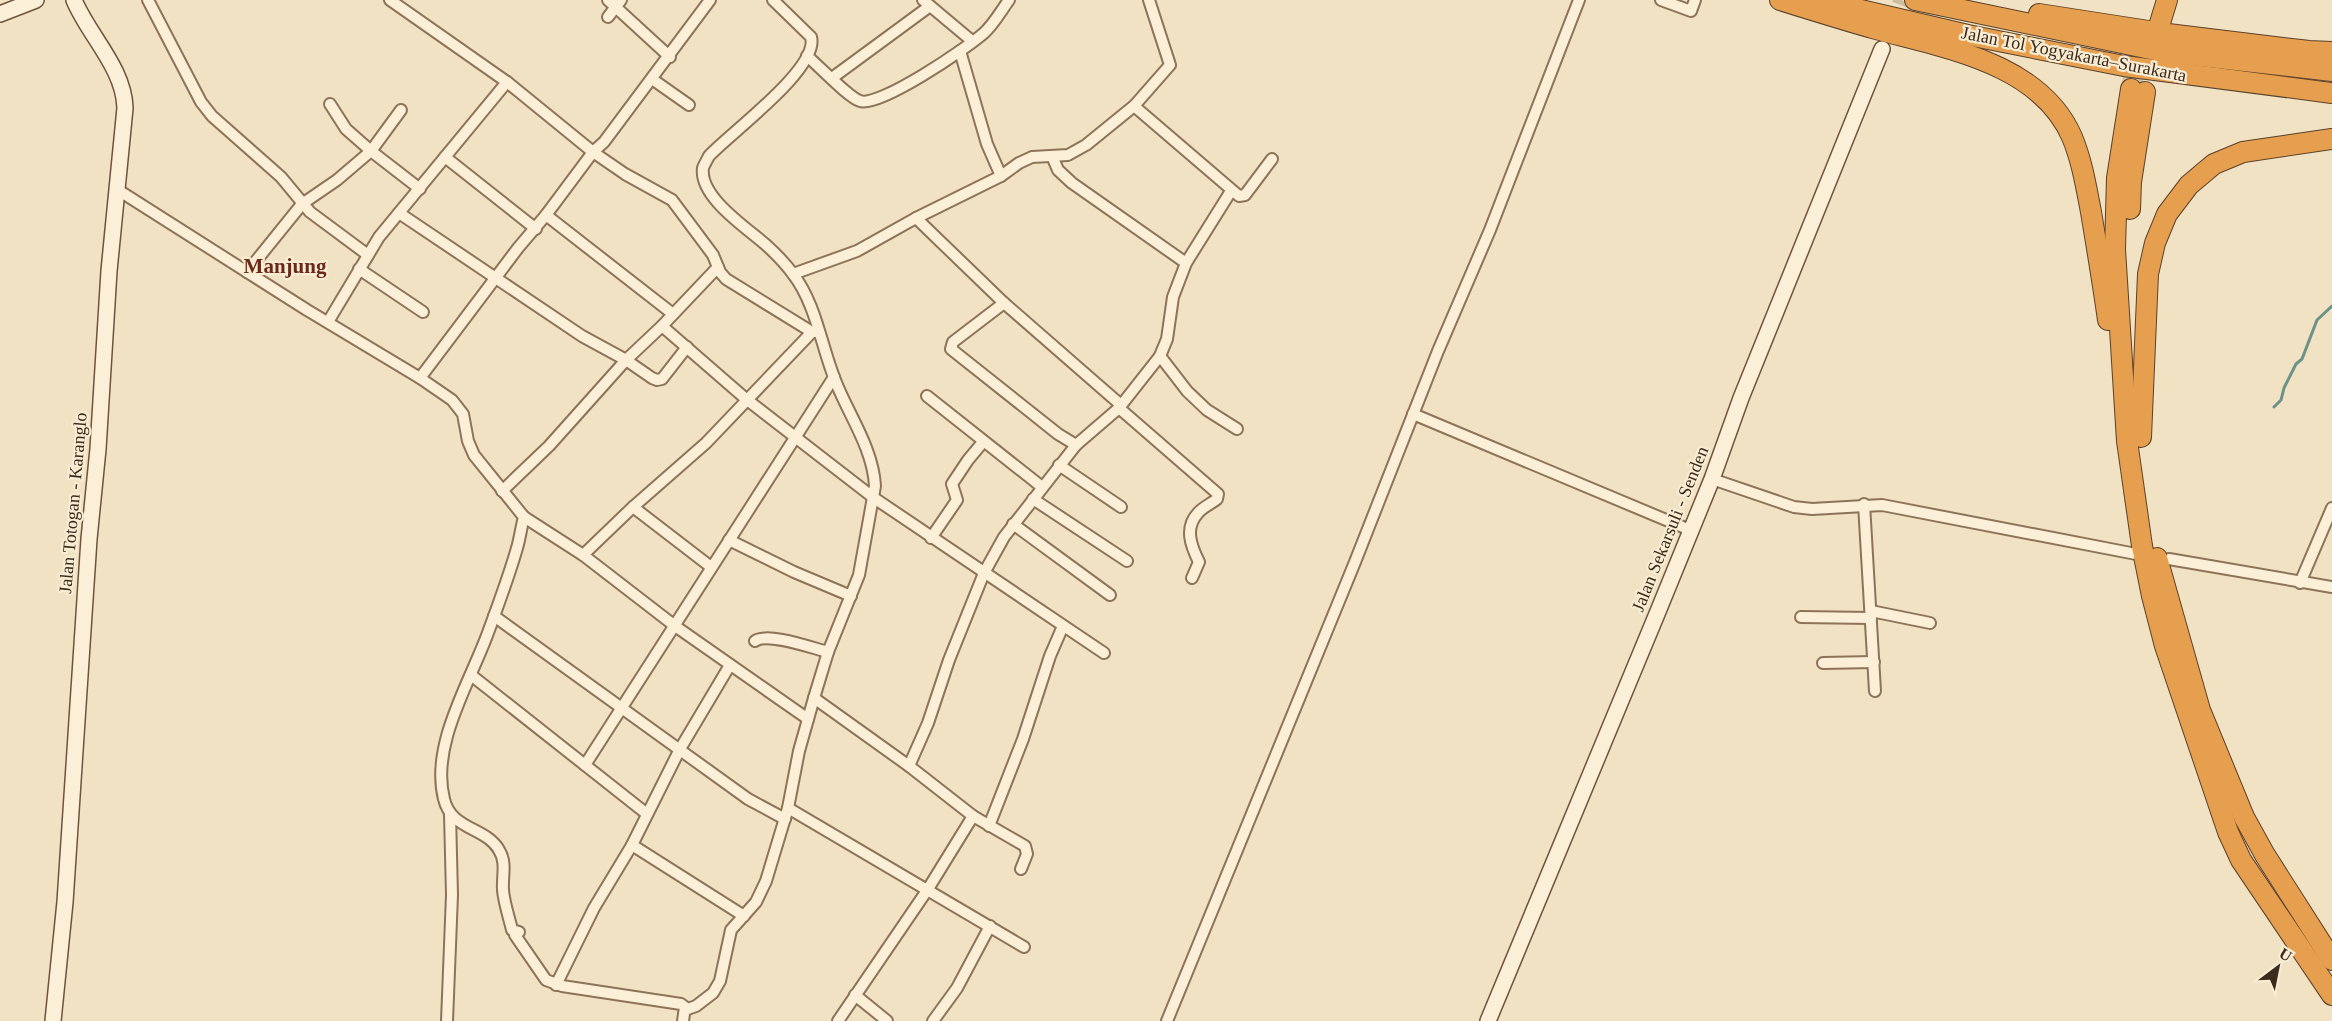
<svg xmlns="http://www.w3.org/2000/svg" width="2332" height="1021" font-family="'Times New Roman',serif">
<rect width="100%" height="100%" fill="#f1e2c3"/>
<g fill="none" stroke-linecap="round" stroke-linejoin="round">
<!-- stream -->
<polyline stroke="#6b9388" stroke-width="3" points="2274,407 2281,400 2284,388 2296,364 2302,359 2317,320 2332,306"/>
<!-- secondary-tunnel -->
<polyline stroke="#cdbda2" stroke-width="15" stroke-dasharray="15 8" stroke-linecap="butt" points="1891,26 1901,0"/>
<!-- highway-tunnel -->
<polyline stroke="#cdbda2" stroke-width="20" stroke-dasharray="20 10" stroke-linecap="butt" points="2131,89 2146,20"/>
<!-- street casing -->
<g stroke="#8d7358" stroke-width="14">
<g id="street">
<polyline points="148,0 201,102 212,116 281,177 310,212 368,255"/>
<polyline points="390,0 507,82 593,152 625,174 672,200 713,255 720,272 726,279 812,332 819,332"/>
<polyline points="608,0 670,57"/>
<polyline points="923,0 972,41"/>
<polyline points="1661,0 1691,11 1695,0"/>
<polyline points="608,17 621,0"/>
<polyline points="960,51 987,144 1001,176"/>
<path d="M807,56C818,65 849,98 860,101C879,108 967,48 984,33C994,24 1001,11 1009,0"/>
<polyline points="832,78 930,6"/>
<polyline points="652,79 689,105"/>
<polyline points="330,104 346,129 371,151 401,110"/>
<polyline points="1134,106 1239,196 1245,195 1272,159"/>
<polyline points="1052,156 1058,170 1072,183 1186,263"/>
<polyline points="445,157 536,229"/>
<path d="M118,190L307,310L420,378L452,400L463,414L468,441L474,455L524,517C521,528 520,538 517,548C509,576 499,603 489,630C471,681 430,744 444,799C451,830 486,827 499,850C507,863 502,876 503,890C504,903 509,917 512,930L519,932L515,935L546,980L562,986L681,1004L685,1007L683,1021"/>
<polyline points="399,213 582,336 626,360 652,378 657,380 662,379 687,347"/>
<polyline points="546,215 673,314"/>
<polyline points="916,218 1004,303 1121,405"/>
<polyline points="359,269 423,312"/>
<polyline points="247,272 302,204 337,180 371,151 420,189"/>
<polyline points="793,274 857,251 916,218 1001,176 1019,163 1032,157 1068,155 1086,145 1134,106 1170,65 1149,0"/>
<polyline points="1004,303 953,342 951,349 1058,434 1076,445"/>
<polyline points="328,322 379,237 507,82"/>
<polyline points="662,326 746,399 874,498 1104,653"/>
<polyline points="1160,356 1187,391 1207,410 1237,429"/>
<polyline points="420,378 518,248 546,215 593,152 604,142 710,0"/>
<polyline points="927,396 1042,487"/>
<path d="M1119,408L1218,494L1217,499C1211,504 1203,507 1198,513C1184,528 1191,546 1199,562L1192,578"/>
<polyline points="1413,414 1690,530"/>
<polyline points="1059,465 1121,507"/>
<polyline points="1712,479 1794,507 1812,509 1882,505 2136,554"/>
<polyline points="502,491 549,446 626,360 662,326 718,267"/>
<polyline points="1033,499 1127,561"/>
<polyline points="1864,504 1875,691"/>
<polyline points="633,507 711,567"/>
<polyline points="524,517 583,555 675,626 808,719"/>
<polyline points="1013,524 1110,595"/>
<polyline points="931,538 957,500 952,484 968,460 983,442"/>
<polyline points="729,540 794,572 851,596"/>
<polyline points="583,555 633,507 706,443 812,332"/>
<polyline points="2169,559 2332,587"/>
<polyline points="2300,583 2332,508"/>
<polyline points="1871,611 1930,623"/>
<polyline points="494,616 748,799 785,819"/>
<polyline points="1801,617 1871,618"/>
<path d="M755,641C768,632 812,648 828,652"/>
<polyline points="1823,663 1874,662"/>
<polyline points="471,675 647,814"/>
<polyline points="814,698 909,766 973,816 1025,846 1027,854 1021,869"/>
<polyline points="585,765 834,377"/>
<polyline points="909,766 928,723 949,660 984,573 1004,537 1076,445 1119,408 1160,356 1167,339 1173,297 1186,263 1231,191"/>
<polyline points="788,808 1024,947"/>
<polyline points="989,826 1023,739 1050,656 1063,626"/>
<polyline points="632,845 744,916"/>
<polyline points="556,985 594,908 632,845 680,749 730,665"/>
<polyline points="855,995 887,1021"/>
<path d="M685,1010L696,1006L713,993L720,981L731,930L756,902L766,881L788,808L799,751L814,698L828,652L859,575L875,486C873,448 848,414 835,380C821,345 816,304 793,274C785,263 775,253 765,244C747,228 699,197 703,168C704,165 707,160 709,156C729,134 820,68 811,37L773,0"/>
<polyline points="447,1021 452,895 450,814"/>
<polyline points="838,1021 928,889 973,816"/>
<polyline points="933,1021 957,988 990,926"/>
<polyline points="1167,1021 1355,562 1438,351 1490,230 1579,0"/>
</g>
</g>
<!-- secondary casing -->
<g stroke="#6f533b" stroke-width="18">
<g id="secondary">
<polyline points="0,14 36,0"/>
<path d="M53,1021L65,902L89,539L98,449L109,271L125,108C124,68 89,36 74,0"/>
<polyline points="1488,1021 1659,609 1712,479 1741,398 1882,49"/>
</g>
</g>
<!-- highway casing -->
<g stroke="#5b412c" stroke-width="22">
<g id="highway">
<path d="M1780,0C1812,10 1844,20 1876,29C1945,48 2040,63 2072,137C2082,161 2086,186 2091,212C2097,248 2103,284 2108,320"/>
<polyline points="1818,0 1968,35 2124,66 2332,93"/>
<polyline points="1915,0 2165,52 2332,71"/>
<polyline points="2039,14 2168,34 2309,51 2332,52"/>
<polyline points="2160,23 2167,0"/>
<polyline points="2131,89 2117,178 2115,249 2127,441 2142,546 2152,596 2165,646 2228,832 2241,860 2332,995"/>
<polyline points="2130,209 2131,182 2145,92"/>
<polyline points="2141,437 2148,274 2155,243 2167,214 2189,185 2214,164 2243,152 2332,139"/>
<polyline points="2157,558 2200,710 2244,817 2265,855 2332,960"/>
</g>
</g>
<!-- street -->
<use href="#street" stroke="#fbefd7" stroke-width="10"/>
<!-- secondary -->
<use href="#secondary" stroke="#fbefd7" stroke-width="15"/>
<!-- highway -->
<use href="#highway" stroke="#e69f4e" stroke-width="20"/>
</g>
<g text-anchor="middle" dominant-baseline="central" stroke-width="4.5" stroke-linejoin="round" paint-order="stroke">
<!-- street labels -->
<g font-size="18" fill="#3c2b1d" stroke="#f8ecd3">
<text transform="translate(2074 54) rotate(11)">Jalan Tol Yogyakarta–Surakarta</text>
<text transform="translate(73 503) rotate(-85)">Jalan Totogan - Karanglo</text>
<text transform="translate(1670 529) rotate(-68)">Jalan Sekarsuli - Senden</text>
</g>
<!-- quarter labels -->
<g font-size="21" font-weight="bold" fill="#6c2819" stroke="#f8ecd3">
<text x="285" y="266">Manjung</text>
</g>
</g>
<!-- north arrow -->
<g transform="translate(2278 967) rotate(32)" stroke="#f8ecd3" stroke-width="4.5" paint-order="stroke">
<path d="M0-4.5L10 22L0 15L-10 22Z" fill="#3c2b1d"/>
<text y="-9" font-size="16" font-weight="bold" text-anchor="middle" fill="#3c2b1d">U</text>
</g>
</svg>
